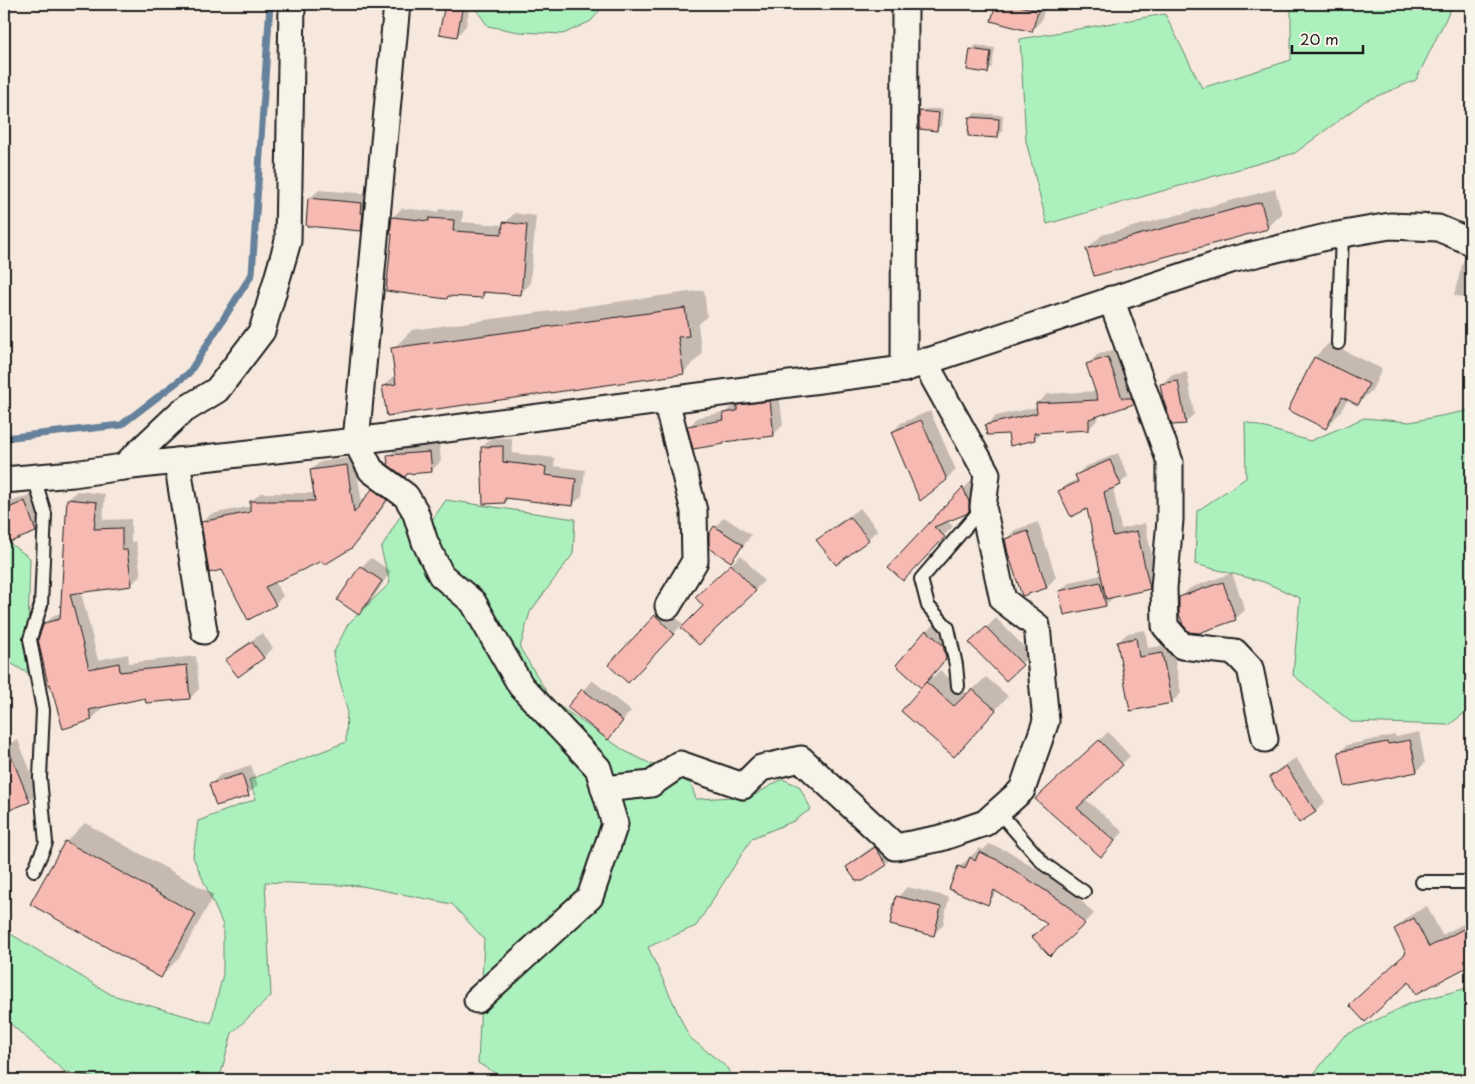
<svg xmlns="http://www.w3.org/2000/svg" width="1475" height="1084" font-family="'Playpen Sans',sans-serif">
<rect width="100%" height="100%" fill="#f7e8dd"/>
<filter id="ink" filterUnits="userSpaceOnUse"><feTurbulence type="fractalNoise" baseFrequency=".02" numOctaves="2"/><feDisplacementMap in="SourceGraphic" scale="10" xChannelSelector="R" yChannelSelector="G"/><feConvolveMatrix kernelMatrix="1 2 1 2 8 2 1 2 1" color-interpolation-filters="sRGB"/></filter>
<g filter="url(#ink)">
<!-- green -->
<g fill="#acf1bd" stroke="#64866c">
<polygon points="472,4 605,4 591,21 563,34 519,32 488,26"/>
<polygon points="1291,4 1453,4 1416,80 1365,101 1295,153 1047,224 1026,141 1020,39 1165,14 1202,88 1291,60"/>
<polygon points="1471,410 1471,532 1469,648 1471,655 1471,708 1449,725 1351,722 1293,675 1300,598 1264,582 1195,564 1197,511 1246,478 1245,422 1310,441 1364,418 1410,422"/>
<polygon points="446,500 575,519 573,554 530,612 520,648 549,696 559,706 625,751 691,784 696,799 753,796 782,779 799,786 811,809 794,821 752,838 696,926 648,947 689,1037 729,1069 732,1080 507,1080 478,1063 484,939 452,904 362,886 265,882 271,996 232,1033 219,1080 107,1080 65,1072 4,1018 4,930 112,995 211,1023 223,974 223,925 193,857 198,821 256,799 249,780 346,742 347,709 333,654 348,624 390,583 381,549 403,511 432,520"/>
<polygon points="4,539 30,558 27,673 4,659"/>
<polygon points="1471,987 1471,1080 1309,1080 1344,1036 1411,1003"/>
</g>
<!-- shadow -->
<g fill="#0003">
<polygon points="446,4 470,4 466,26 457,36 440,33"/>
<polygon points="997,4 1046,4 1041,21 1031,31 993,20"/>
<polygon points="976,45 995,48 992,67 988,71 971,50"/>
<polygon points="925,109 943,109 941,126 936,130 920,113"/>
<polygon points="975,113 1003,115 1002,132 998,136 970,118"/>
<polygon points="1275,189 1282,214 1267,228 1087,249 1102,235"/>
<polygon points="319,190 371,194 370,221 361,230 309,199"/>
<polygon points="402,208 437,212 440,209 463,211 462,222 504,225 514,213 536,216 530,284 520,294 488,291 482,297 450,295 447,297 394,233 393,217"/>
<polygon points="1471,253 1471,300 1454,295 1463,261"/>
<polygon points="704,290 707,316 698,325 702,354 683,373 384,386 396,374 393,349 412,330"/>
<polygon points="1329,343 1382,369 1372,390 1358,404 1348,399 1340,413 1326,428 1289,410 1315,357"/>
<polygon points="1118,348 1142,393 1133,403 1098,415 1098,419 1089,429 1043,431 1034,439 987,425 996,416 1037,407 1037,404 1047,394 1097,391 1088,364 1097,355"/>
<polygon points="1187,372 1194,414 1185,423 1161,385 1171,375"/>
<polygon points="779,392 783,425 774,434 725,441 689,427 698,417 726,412 734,404"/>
<polygon points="930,411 956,470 946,479 892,433 901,423"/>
<polygon points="491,438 512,438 512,453 555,458 554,466 585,470 582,496 572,505 509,497 505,502 482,448"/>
<polygon points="439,443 441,461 431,471 389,456 398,446"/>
<polygon points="1118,453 1128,476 1120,484 1113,487 1121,529 1145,523 1157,580 1149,588 1115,596 1105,605 1060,591 1070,582 1102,575 1087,507 1060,492 1068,484 1078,479 1077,475 1085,467"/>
<polygon points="355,457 362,504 382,481 395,491 361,538 351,547 275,581 283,596 275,604 203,522 211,514 252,506 252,501 260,493 315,493 311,470 320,462"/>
<polygon points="973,479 978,492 978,500 965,513 947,521 953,526 912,570 890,567"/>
<polygon points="77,491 105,494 103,520 131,519 131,542 136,541 141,575 132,584 81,592 98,660 128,654 129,663 196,656 199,689 190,698 146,697 100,706 101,710 92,719 45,624 54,615 62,613 68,500"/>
<polygon points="34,493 45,521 35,530 10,540 4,524 4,508 8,503"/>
<polygon points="860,508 878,530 868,539 836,564 818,540 827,531"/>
<polygon points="724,517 751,535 740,551 731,561 715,527"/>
<polygon points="1038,522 1056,577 1047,587 1023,595 1006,539 1015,530"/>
<polygon points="741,555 764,581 755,590 705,606 706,588"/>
<polygon points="371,558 391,571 369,604 359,613 361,567"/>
<polygon points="1232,573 1245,610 1235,619 1180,598 1190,588"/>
<polygon points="665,607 683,624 628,681 656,616"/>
<polygon points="996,618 1031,654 1006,679 971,643"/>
<polygon points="936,622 955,648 931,676 933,677 940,670 968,694 986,677 1008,696 966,743 923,688 927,631"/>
<polygon points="1145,630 1148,648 1172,644 1181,693 1172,702 1118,642 1128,633"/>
<polygon points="262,633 273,648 263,658 227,661 236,651"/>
<polygon points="592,680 631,711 608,738 569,707"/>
<polygon points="1108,732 1130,756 1085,799 1123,832 1110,847 1046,791"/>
<polygon points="1419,732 1425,763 1417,771 1339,753 1347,745 1395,735 1396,737"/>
<polygon points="18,740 39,792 29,801 5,811 4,745"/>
<polygon points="1296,758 1325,802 1316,811 1271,777 1280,768"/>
<polygon points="251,765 258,785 248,794 211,784 220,775"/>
<polygon points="85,823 214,895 179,958 161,976 66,842"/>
<polygon points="885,838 896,854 886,864 863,880 847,867 857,858"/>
<polygon points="989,844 1010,852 1075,894 1094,914 1050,954 1049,923 998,891 988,903 959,867 980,848 983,850"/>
<polygon points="907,887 949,897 943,925 933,935 898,897"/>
<polygon points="1427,906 1442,935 1471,920 1471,964 1416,992 1410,980 1407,952 1395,929 1409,916"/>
</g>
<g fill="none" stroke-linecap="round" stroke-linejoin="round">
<!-- stream -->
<polyline stroke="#65819b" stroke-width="7" points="4,438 121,425 189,373 252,274 270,4"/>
</g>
<!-- building -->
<g fill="#f6bab3" stroke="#1c1c1c">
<polygon points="445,4 463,4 457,37 439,34"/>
<polygon points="996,4 1013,4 1038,11 1032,32 991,21"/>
<polygon points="970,49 991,52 988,73 967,70"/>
<polygon points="919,111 939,113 937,131 919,129"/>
<polygon points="969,117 999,119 998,138 968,136"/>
<polygon points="308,198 362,203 361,213 363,213 361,231 306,226"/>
<polygon points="1261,202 1268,229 1094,276 1086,249"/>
<polygon points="392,217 429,221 429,218 454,220 453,231 502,234 503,222 527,225 521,295 483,292 483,298 448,296 447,299 386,291 392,234 390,234"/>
<polygon points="685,308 689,336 678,337 684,374 387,416 382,386 396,384 391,348"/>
<polygon points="1108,357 1122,398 1132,398 1134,404 1089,419 1089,430 1034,433 1035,440 1010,446 1008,434 987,435 985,425 1037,413 1036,403 1098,400 1086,364"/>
<polygon points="1314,357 1369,384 1358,405 1342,397 1326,429 1288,410"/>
<polygon points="1178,381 1186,424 1172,425 1163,399 1160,384"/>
<polygon points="770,401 774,436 724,442 724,444 693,449 687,426 724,420 723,413 737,411 737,405"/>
<polygon points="921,420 947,480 920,501 891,432"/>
<polygon points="503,446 503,462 546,467 545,475 576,479 573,506 505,498 505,503 483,504 481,447"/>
<polygon points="430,452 432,472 407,474 405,477 388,465 387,455"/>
<polygon points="1110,460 1121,485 1104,492 1113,536 1137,531 1150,589 1106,599 1087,509 1071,517 1058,491 1078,482 1075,475"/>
<polygon points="347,465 354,513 372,489 387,500 352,548 324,565 322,561 265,587 276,605 248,620 222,570 209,573 201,522 250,512 250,501 315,501 310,470"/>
<polygon points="963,487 969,502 969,511 966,514 934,527 945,537 903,581 888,567"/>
<polygon points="67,499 97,502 94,529 122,528 122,550 127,550 132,586 70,594 89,669 119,663 120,672 187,665 190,699 146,703 145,698 89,710 92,720 63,729 50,684 48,685 38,639 44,623 60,619"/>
<polygon points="25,501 36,532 10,542 4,528 4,510"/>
<polygon points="850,517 869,540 836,565 816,540"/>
<polygon points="714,526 743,545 731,562 709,548 709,534"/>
<polygon points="1028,531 1047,588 1022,596 1008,553 1005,539"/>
<polygon points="731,564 756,591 699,645 681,628 703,606 695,597"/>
<polygon points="360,566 382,581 359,615 337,600"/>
<polygon points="1100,582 1106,606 1064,615 1059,591"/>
<polygon points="1223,582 1236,620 1199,633 1189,632 1183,625 1179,614 1179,597"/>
<polygon points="655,615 674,634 628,683 608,665"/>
<polygon points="986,627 1023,665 1006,681 969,643"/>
<polygon points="926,630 943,645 946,659 921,688 896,665"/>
<polygon points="1136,638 1139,657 1162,653 1172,703 1130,711 1117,642"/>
<polygon points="252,642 264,658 238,677 225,660"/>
<polygon points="926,682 954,706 972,689 996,710 954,757 901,711"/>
<polygon points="582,689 623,721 608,740 567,707"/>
<polygon points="4,739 30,802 4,812"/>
<polygon points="1099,740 1123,765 1077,808 1115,841 1101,857 1035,799"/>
<polygon points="1410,740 1417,772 1345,787 1338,752 1387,742 1388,744"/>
<polygon points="1286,766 1316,812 1299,823 1269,777"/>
<polygon points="242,774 249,796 216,806 209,784"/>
<polygon points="65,841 196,914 161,978 30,904"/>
<polygon points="875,847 887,865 863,881 856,881 846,867"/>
<polygon points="979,852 1000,861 1066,904 1085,924 1050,956 1032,937 1047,924 994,890 988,905 949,889 958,866 965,869 970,857 975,861"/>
<polygon points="896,896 941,907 934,936 890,925"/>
<polygon points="1414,918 1429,947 1471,925 1471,965 1416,994 1409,982 1365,1022 1349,1005 1406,953 1394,929"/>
</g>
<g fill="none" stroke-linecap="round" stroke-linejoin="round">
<!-- service casing -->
<g stroke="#1c1c1c" stroke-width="16">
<g id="service">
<polyline points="1338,343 1342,234"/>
<polyline points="958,686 956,665 948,628 928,606 921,579 983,507"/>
<polyline points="998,811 1044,864 1084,892"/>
<polyline points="34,870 46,843 40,778 43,710 30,639 41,605 45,514 34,477"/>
<polyline points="1422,882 1471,882"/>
</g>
</g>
<!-- minor casing -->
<g stroke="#1c1c1c" stroke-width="29">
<g id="minor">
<polyline points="397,4 356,441 371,470 406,496 415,511 425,542 441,575 473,602 521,686 598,768 615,824 590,897 477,1000"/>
<polyline points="1111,299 1170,462 1170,520 1164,588 1165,626 1182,646 1235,652 1250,668 1265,739"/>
<polyline points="904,369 905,4"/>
<polyline points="666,400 694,511 695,561 668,606"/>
<polyline points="177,461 204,631"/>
<polyline points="123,467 356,441 904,369 1231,260 1326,237 1390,226 1438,228 1471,242"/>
<polyline points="4,480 73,474 123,467 181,412 217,390 262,331 288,241 292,4"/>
<polyline points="604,789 651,784 680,764 743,786 761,768 801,759 896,847 941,838 985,823 1022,790 1046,721 1037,626 1003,600 983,507 987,474 924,361"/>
</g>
</g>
<!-- service -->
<use href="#service" stroke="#f7f3e8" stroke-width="12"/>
<!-- minor -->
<use href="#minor" stroke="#f7f3e8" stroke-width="25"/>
</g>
</g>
<!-- margin -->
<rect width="1475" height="1084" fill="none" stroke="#f7f3e8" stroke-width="20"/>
<rect x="10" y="10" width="1455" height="1064" fill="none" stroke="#1c1c1c" stroke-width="2" filter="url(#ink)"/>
<!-- scale -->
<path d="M1292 45v8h71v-8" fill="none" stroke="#1c1c1c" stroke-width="2.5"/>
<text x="1300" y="45" font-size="15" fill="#1c1c1c" stroke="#f7f3e8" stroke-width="4" paint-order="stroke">20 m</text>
</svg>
